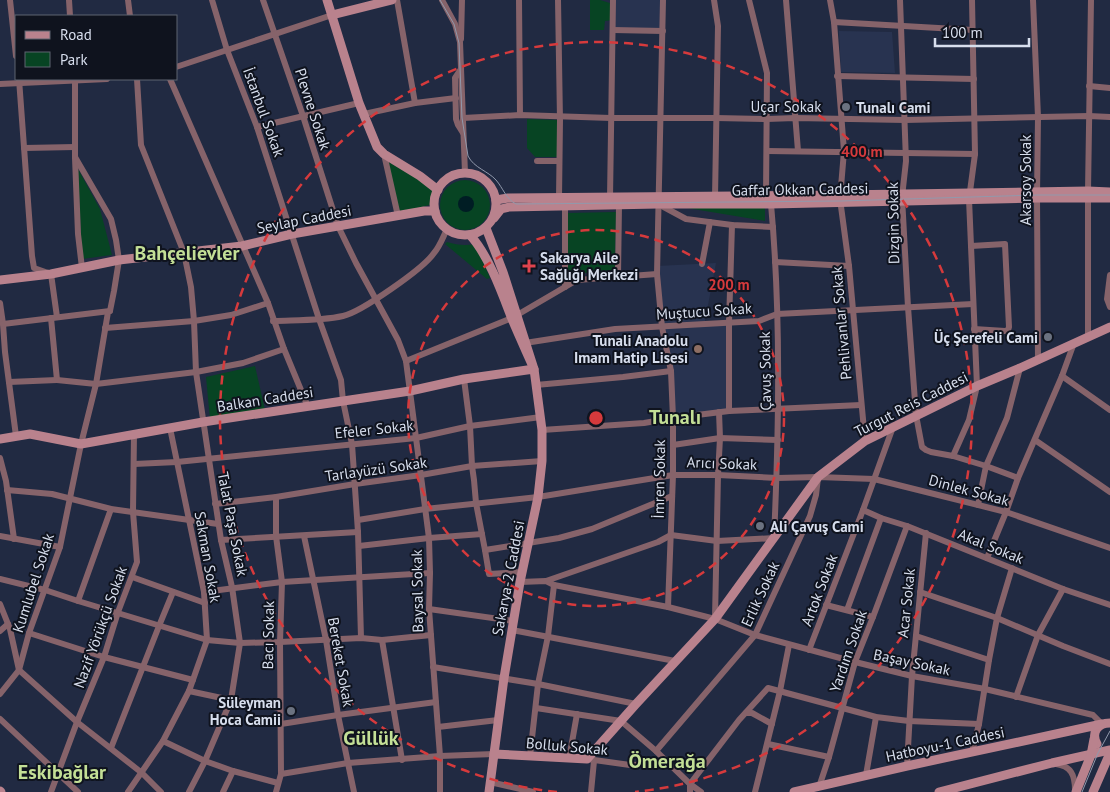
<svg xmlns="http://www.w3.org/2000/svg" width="1110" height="792" font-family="'PT Sans',sans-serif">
<rect width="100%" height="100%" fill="#212a42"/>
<!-- built -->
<g fill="#283350">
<polygon points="612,0 663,0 663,31 613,30"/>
<polygon points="839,31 892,32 895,73 841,72"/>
<polygon points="716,263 705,321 729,323 729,411 673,418 657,266"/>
</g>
<!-- green -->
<g fill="#074423">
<polygon points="590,0 600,0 613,4 613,20 605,21 604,30 590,30"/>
<polygon points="527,119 560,120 559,157 535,157 527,148"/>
<polygon points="387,161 435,189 433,204 399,213"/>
<polygon points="78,169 100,209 112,255 82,259"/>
<circle cx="465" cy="205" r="25"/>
<polygon points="687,208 765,208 765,221"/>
<polygon points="616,212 615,271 568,274 567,213"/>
<path d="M447,242C457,245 465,246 475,244L490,278L487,279L445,244Z"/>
<polygon points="255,366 265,410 210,419 206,377"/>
</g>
<!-- water -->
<circle fill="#001d24" cx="466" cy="204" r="8"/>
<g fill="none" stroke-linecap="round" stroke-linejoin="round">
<!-- minor -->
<g stroke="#86636a" stroke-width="6">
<polyline points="10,0 16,56"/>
<polyline points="69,0 70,16"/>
<polyline points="128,0 130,16"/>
<polyline points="212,0 227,50 257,127 319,319 341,380 343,401 352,444 358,532 361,638"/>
<polyline points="263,0 303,116 338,226 356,263 398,340 406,361 429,538 430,573 429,609 440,756 440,792"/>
<polyline points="397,0 415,103"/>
<polyline points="442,0 455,24 460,42 465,173"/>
<polyline points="519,0 520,115"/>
<polyline points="558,0 560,120 559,198"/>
<polyline points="663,0 657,274 662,327 671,371 673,418 673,475 668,607"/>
<polyline points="714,0 718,26 715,197"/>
<polyline points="749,0 767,73 766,196"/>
<polyline points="786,0 798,151"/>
<polyline points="830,0 834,22 844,151 840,199 849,266 865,441"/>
<polyline points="900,0 906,161 902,197 908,307 916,415 922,447 926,450 931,452 953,456 986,466 1018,478"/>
<polyline points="1033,0 1038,117 1037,195 1038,360"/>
<polyline points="834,22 973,30"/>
<polyline points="613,30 663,31"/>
<polyline points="461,39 462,0"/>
<polyline points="176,67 332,15"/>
<polyline points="461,69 455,78 456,119 458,125 463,133"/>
<polyline points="837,76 974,79"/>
<polyline points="19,79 32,256 34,268 51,274 57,317"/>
<polyline points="137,79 141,145 184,253 191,287 194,321 196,372 221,540 232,587 240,643 231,700 205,761 189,792"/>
<polyline points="170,79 268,303 284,349 308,407"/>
<polyline points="0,84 107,79"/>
<polyline points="1089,86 1110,88"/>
<polyline points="364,114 415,103 456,98"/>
<polyline points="463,118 520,115 611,118 716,118 767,119 795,118 905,120 1089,116 1110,117"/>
<polyline points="257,127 359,103"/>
<polyline points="24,148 75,147"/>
<polyline points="767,151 975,154"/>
<polyline points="384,154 398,216"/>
<polyline points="75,158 78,234 82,268"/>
<polyline points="537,161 559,161"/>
<polyline points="1088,191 1091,0"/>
<polyline points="610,198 613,0"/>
<polyline points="565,205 565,287"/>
<polyline points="660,205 686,219 732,225 773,227"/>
<polyline points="971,246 1005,244 1009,327 1008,330 1005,331 974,329"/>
<polyline points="775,262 849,266"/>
<polyline points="702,264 710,222"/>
<polyline points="1110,275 1107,299 1110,307"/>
<polyline points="618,276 619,205"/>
<polyline points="0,303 3,324 5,352 16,436"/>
<polyline points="51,318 57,380 96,384 196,372 243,363 284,349"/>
<path d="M273,321C296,320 321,321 343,316C361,312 423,269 434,253C440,246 443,237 447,229"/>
<polyline points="3,324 110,311"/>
<polyline points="105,328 194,321 231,315 268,303"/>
<polyline points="1088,337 1088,198"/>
<polyline points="525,343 615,329 759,321 777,314 973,304"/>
<polyline points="406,361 512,318 577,280 657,274"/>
<polyline points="1062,376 1110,410"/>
<polyline points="464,379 470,426 472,466 474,480 476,503 485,550 489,574 522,572"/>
<polyline points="9,382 57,380"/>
<polyline points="536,385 623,377 671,371"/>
<polyline points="729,411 729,323 732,225"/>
<polyline points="542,430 644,423 673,418 729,411 861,405"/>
<polyline points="1035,440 1110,492"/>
<polyline points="673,445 720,438 778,440"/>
<polyline points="953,456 969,420 977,386 969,199 975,154 972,0"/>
<polyline points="0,458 6,481 14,539"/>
<polyline points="134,464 177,462 416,438 470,426 541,417"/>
<polyline points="7,490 52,494 111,509 218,524"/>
<polyline points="276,497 276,536 282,582 280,642 281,774"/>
<polyline points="215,504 276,497 355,484 421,475 472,466 542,461"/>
<polyline points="978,505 986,466 1007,418 1020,368"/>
<polyline points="863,510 881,518 907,526 1063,589 1110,605"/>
<polyline points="358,520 425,509 538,497 673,475 718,475 777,478 818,477 874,479 1006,512 1110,548"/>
<polyline points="0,536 60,547"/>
<polyline points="304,536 326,640 338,715 354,792"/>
<path d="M221,540C267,537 312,535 358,532"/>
<polyline points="359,546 429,538 482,534"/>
<polyline points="485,550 559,538 592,529 672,496"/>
<polyline points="987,558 1006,512 1018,478 1062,376 1074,343"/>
<polyline points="132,577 205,603"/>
<polyline points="0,579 45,590 78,601 207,640 240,643 280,642 361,638 382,640 431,635"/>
<path d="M546,581L658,542L671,535L717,541L774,538C779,427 781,315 771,204"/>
<polyline points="520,582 546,581 554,585 668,607 715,619 755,635 855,662 912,676 985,689 1093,715 1102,724"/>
<polyline points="204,592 282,582 430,573"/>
<polyline points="920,592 997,618 1063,646 1110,664"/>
<polyline points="78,601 111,509"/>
<polyline points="0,604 10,629 19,670 77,722 142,773 161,792"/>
<polyline points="826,605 873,617"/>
<polyline points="429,609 514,621"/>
<polyline points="847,610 881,518"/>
<polyline points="715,618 718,475 720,438 719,412"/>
<polyline points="512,630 675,661"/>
<polyline points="0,631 8,624"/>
<polyline points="29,633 104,657 193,680"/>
<polyline points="916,636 989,660"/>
<polyline points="382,640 402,760"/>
<polyline points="809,650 863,510 893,427"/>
<polyline points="433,667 538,684 636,704"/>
<polyline points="189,691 231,700 280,708"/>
<polyline points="0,694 19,670 29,633 60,547 81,444 96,384 108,312 110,311 114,291 119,260 116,240 111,219 75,157 75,79"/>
<polyline points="1016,697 1038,635 1063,589"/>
<polyline points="536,708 621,721 656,751 690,784 701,792"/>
<polyline points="746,713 752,713 772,724"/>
<polyline points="0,719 78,792"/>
<polyline points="281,724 338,715 436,702"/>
<polyline points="438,727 498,720"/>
<polyline points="163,741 205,761 233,771 278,783"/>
<polyline points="768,744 829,757"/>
<polyline points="111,748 159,626 173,592"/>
<polyline points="656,751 755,635 810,516 816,495 818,478"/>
<polyline points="972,752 979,724 989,660 997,618 1012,568"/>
<polyline points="530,756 538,684 548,636 554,585"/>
<polyline points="569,759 577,714"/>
<polyline points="587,759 630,765 668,764"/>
<path d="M1056,764C1071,766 1075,775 1075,790"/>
<polyline points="907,766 912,676 926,533"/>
<polyline points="866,775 876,717"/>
<polyline points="490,782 533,792"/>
<polyline points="819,787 829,757 855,662 873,617 907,526"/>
<polyline points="51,792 77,722 104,657 118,612 137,562 133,512 134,434"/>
<polyline points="128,792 163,741 189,691 207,640 204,592 170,428"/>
<polyline points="223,792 233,771"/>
<polyline points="276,792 281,774 348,763 440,756 494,754"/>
<polyline points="591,792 594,761"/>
<polyline points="690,792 690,784 739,720 768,688 876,717 909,721 979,724"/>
<polyline points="755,792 780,691 789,645"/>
</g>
<!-- secondary -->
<g stroke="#b9828d" stroke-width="9">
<polyline points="327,0 359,103 377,147 384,154 420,176 438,190"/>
<polyline points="332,15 392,0"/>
<circle cx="465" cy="204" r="31"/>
<polyline points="496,200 508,198 840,195 1088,191 1110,192"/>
<polyline points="494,218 501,209 509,207 658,204 771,204 1037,198 1110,198"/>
<path d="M470,235C489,256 502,293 512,319C519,336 527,353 534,369L503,272L486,228"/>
<polyline points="0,280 51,274 119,260 242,246 292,234 424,211 435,211"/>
<polyline points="0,439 30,434 81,444 203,422 410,391 464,379 534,369 542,430 542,461 538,497 520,582 504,678 489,792"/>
<path d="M1097,744C1091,733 1097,723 1110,723"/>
<polyline points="494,754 587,759 636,704 715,619 818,477 865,441 977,386 1020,368 1110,327"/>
<polyline points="0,791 1,792"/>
<polyline points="794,792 907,766 1102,724"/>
<polyline points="939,792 1052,763 1110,750"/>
<polyline points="1076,792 1091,755 1094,739"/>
<polyline points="1093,792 1110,753"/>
</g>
<!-- tram -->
<g stroke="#9199ac" stroke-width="1">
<path d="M440,0L454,24L459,43L462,118L468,156C474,168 488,171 496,180C503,188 506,199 516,204L841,201L1037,195H1110"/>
<polyline points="1082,792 1098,753 1110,731"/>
</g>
</g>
<!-- distance rings -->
<g fill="none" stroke="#d63a3c" stroke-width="2.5" stroke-dasharray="9 6">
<circle cx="596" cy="418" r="188"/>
<path d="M557 792A376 376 0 1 1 635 792"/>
</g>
<!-- markers -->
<g fill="#6b7280" stroke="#0f131e" stroke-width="2">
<circle cx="846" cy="107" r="5"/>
<circle cx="1048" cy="337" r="5"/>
<circle cx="760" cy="526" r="5"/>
<circle cx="291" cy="711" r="5"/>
</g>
<path fill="#e0444e" stroke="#0f131e" stroke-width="2" d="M526.5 258.5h5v5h5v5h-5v5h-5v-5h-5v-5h5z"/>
<circle fill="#8d6e63" stroke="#0f131e" stroke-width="2" cx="698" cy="349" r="5"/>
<g text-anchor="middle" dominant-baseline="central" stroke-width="4" stroke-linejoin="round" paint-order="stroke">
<!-- street labels -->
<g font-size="15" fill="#d7deed" stroke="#0f131e">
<text x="786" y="106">Uçar Sokak</text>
<text transform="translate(313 109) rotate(72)">Plevne Sokak</text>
<text transform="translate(264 112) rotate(70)">İstanbul Sokak</text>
<text transform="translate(1025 180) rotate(-90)">Akarsoy Sokak</text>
<text transform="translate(800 189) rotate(-1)">Gaffar Okkan Caddesi</text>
<text transform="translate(304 219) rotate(-11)">Seylap Caddesi</text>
<text transform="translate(893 223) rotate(-91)">Dizgin Sokak</text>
<text transform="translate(704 311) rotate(-4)">Muştucu Sokak</text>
<text transform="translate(841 323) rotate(-95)">Pehlivanlar Sokak</text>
<text transform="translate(765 371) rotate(-91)">Çavuş Sokak</text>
<text transform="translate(265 399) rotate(-9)">Balkan Caddesi</text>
<text transform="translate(911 404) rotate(-27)">Turgut Reis Caddesi</text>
<text transform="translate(374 429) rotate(-6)">Efeler Sokak</text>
<text transform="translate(722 463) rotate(2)">Arıcı Sokak</text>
<text transform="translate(376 469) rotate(-8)">Tarlayüzü Sokak</text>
<text transform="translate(659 479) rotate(-89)">İmren Sokak</text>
<text transform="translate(969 490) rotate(15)">Dinlek Sokak</text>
<text transform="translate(233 524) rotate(79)">Talat Paşa Sokak</text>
<text transform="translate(991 546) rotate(22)">Akal Sokak</text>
<text transform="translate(208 557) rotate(80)">Sakman Sokak</text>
<text transform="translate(508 578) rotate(-79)">Sakarya-2 Caddesi</text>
<text transform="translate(33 583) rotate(-72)">Kumlubel Sokak</text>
<text transform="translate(819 590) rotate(-69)">Artok Sokak</text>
<text transform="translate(417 591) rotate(-91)">Baysal Sokak</text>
<text transform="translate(760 594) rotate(-65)">Erlik Sokak</text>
<text transform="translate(906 603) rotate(-84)">Acar Sokak</text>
<text transform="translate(100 627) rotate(-70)">Nazif Yörükçü Sokak</text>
<text transform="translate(268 635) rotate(-89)">Bacı Sokak</text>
<text transform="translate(848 651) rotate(-71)">Yardım Sokak</text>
<text transform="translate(341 662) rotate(80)">Bereket Sokak</text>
<text transform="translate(912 662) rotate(12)">Başay Sokak</text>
<text transform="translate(945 744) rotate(-12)">Hatboyu-1 Caddesi</text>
<text transform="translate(567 746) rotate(5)">Bolluk Sokak</text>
</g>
<!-- poi labels -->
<g font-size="15" font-weight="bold" fill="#d7deed" stroke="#0f131e" text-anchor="start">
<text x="856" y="107">Tunalı Cami</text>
<text x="540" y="257">Sakarya Aile<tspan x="540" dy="17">Sağlığı Merkezi</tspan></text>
<text x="1038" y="337" text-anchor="end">Üç Şerefeli Cami</text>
<text x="688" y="340" text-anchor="end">Tunali Anadolu<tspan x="688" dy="17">Imam Hatip Lisesi</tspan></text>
<text x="770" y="526">Ali Çavuş Cami</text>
<text x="281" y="702" text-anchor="end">Süleyman<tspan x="281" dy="17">Hoca Camii</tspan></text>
</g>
<!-- district labels -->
<g font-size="20" font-weight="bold" fill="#c3df96" stroke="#0f131e">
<text x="187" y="253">Bahçelievler</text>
<text x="675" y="417">Tunalı</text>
<text x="371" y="738">Güllük</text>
<text x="667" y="761">Ömerağa</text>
<text x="62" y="772">Eskibağlar</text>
</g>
</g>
<circle cx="596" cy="418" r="8" fill="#d63a3c" stroke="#0f131e" stroke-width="2.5"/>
<g font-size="15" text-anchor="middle" font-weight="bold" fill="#d63a3c" stroke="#0f131e" stroke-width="4" stroke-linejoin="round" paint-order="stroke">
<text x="862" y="157">400 m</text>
<text x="729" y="290">200 m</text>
</g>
<!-- legend -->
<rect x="15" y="15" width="162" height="65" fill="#0f131e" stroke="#5f6471"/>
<rect x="25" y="31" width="25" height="8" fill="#b9828d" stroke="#5f6471"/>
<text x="60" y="40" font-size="15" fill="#d7deed">Road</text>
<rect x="25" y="52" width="25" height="15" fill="#074423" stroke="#5f6471"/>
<text x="60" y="65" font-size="15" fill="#d7deed">Park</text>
<!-- scale -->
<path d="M935 38v8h94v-8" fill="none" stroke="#d7deed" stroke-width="2.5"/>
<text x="942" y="38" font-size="15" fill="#d7deed" stroke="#0f131e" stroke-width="4" paint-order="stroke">100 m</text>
</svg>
